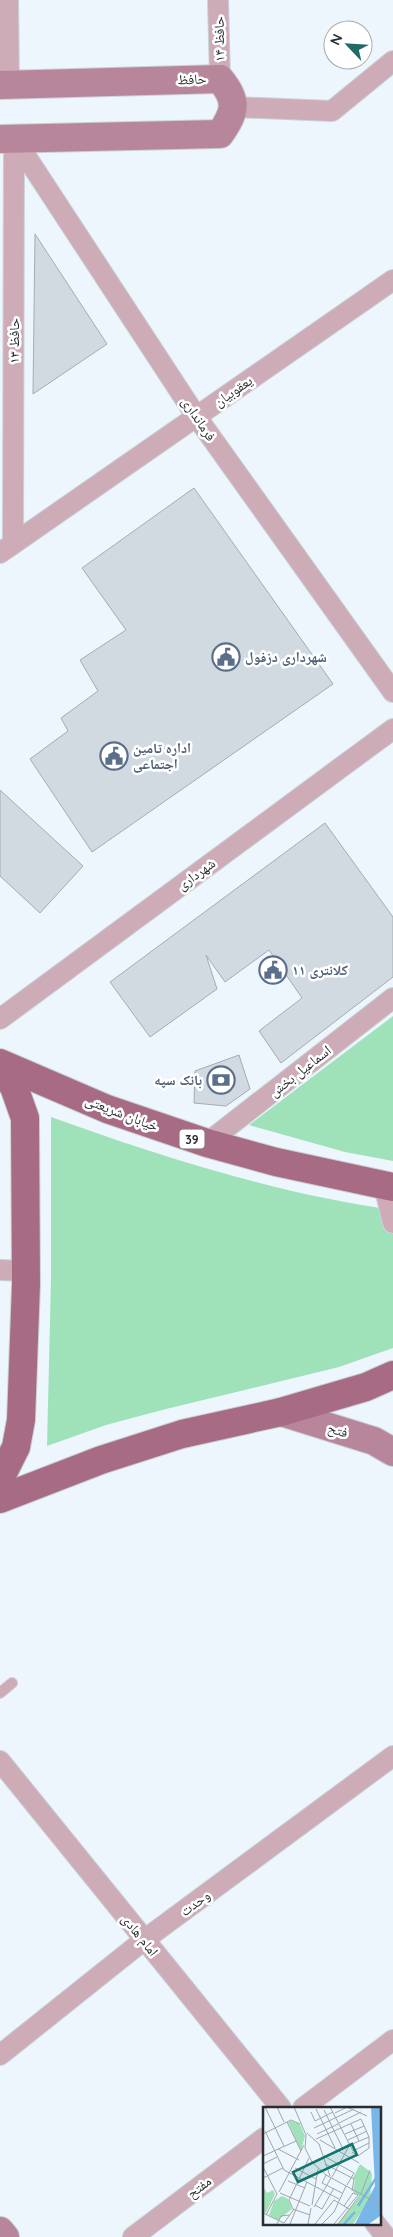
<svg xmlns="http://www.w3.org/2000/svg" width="393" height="2237" font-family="Quicksand,'Noto Naskh Arabic',sans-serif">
<rect width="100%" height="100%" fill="#edf6fd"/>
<!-- green -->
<g fill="#9fe2ba">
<polygon points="393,1016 393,1161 345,1152 249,1125"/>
<path d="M51,1117C159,1156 278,1194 393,1210V1348L339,1367L166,1409L106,1425L47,1446L51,1279Z"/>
</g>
<!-- building -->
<g fill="#d1dae1" stroke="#a4acb3">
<polygon points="35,234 107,344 33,394"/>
<polygon points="194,488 333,684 92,852 30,759 68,731 61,718 98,691 80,660 126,630 82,568"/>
<polygon points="0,790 83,866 40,913 0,876"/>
<polygon points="325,823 393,917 393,977 281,1063 259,1031 302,998 269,950 225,982 206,955 217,989 150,1037 110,982"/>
<polygon points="239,1055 250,1089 226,1106 194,1103 195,1071"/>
</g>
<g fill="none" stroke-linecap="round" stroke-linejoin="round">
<!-- lane casing -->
<g stroke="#cad2d8" stroke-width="12">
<polyline id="lane" points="0,1693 12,1683"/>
</g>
<!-- street casing -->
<g stroke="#cad2d8" stroke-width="22">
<g id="street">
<polyline points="8,0 9,84"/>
<polyline points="218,0 220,79"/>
<polyline points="234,107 332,111 393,61"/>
<polyline points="14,138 196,416 393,692"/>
<polyline points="13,544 14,138"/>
<polyline points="0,553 393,280"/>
<polyline points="0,1019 393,729"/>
<polyline points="207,1143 393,998"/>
<polyline points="384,1186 393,1223"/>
<polyline points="0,1270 26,1271"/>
<polyline points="0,1761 281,2108"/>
<polyline points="0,2055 144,1940 393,1756"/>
<polyline points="303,2108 393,2040"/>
<polyline points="375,2223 386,2237"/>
<polyline points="133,2237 264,2138"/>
</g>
</g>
<!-- secondary casing -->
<g stroke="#cad2d8" stroke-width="30">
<g id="secondary">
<path d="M0,85L220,79C238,101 236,111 220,134L0,139"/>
<polyline points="281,1412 374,1441 393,1452"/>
<polyline points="0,2231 5,2237"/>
</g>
</g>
<!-- primary casing -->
<g stroke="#cad2d8" stroke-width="30">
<g id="primary">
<polyline points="0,1063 107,1109 207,1143 276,1162 393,1187"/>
<polyline points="0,1066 14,1087 25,1118 26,1284 21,1420 16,1447 0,1479"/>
<polyline points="0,1499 101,1460 182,1434 281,1412 366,1387 393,1375"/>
</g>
</g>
<!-- lane -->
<use href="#lane" stroke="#cdabb7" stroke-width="10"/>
<!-- street -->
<use href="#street" stroke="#cdabb7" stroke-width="20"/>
<!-- secondary -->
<use href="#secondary" stroke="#b7869a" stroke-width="28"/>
<!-- primary -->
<use href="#primary" stroke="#a76c84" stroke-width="28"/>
</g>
<!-- icons -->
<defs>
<g id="civic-ring" transform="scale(1.4375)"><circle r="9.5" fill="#fff" stroke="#5c6f8a" stroke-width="1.5"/><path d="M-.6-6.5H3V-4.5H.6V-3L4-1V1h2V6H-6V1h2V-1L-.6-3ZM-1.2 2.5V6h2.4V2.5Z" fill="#5c6f8a"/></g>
<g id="bank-ring" transform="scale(1.4375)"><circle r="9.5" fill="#fff" stroke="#5c6f8a" stroke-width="1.5"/><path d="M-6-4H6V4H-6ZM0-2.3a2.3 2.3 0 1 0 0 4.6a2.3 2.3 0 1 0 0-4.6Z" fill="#5c6f8a"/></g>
</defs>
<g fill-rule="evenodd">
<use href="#civic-ring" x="226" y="657"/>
<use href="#civic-ring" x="114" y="756"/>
<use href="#civic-ring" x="273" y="970"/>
<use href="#bank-ring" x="221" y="1080"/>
</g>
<g text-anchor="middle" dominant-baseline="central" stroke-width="5" stroke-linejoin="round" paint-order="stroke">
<!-- shield labels -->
<rect fill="#fff" stroke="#696c6e" stroke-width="1" x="179.5" y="1129.5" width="25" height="19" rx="4"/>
<g font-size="12" font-weight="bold" fill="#292d30">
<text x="192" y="1139">39</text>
</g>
<!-- street labels -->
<g font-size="14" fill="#292d30" stroke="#fff">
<text transform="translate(219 39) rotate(-91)">حافظ ۱۴</text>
<text transform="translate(192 79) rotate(-2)">حافظ</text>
<text transform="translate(14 341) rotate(-90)">حافظ ۱۳</text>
<text transform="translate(233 391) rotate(-35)">یعقوبیان</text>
<text transform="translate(199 419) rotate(56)">فرمانداری</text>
<text transform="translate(196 874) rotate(-36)">شهرداری</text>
<text transform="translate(300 1071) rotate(-38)">اسماعیل بخش</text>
<text transform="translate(122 1113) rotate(21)">خیابان شریعتی</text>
<text transform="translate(338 1430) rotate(17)">فتح</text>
<text transform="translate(195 1903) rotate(-36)">وحدت</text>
<text transform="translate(140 1935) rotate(51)">امام هادی</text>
<text transform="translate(199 2187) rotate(-37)">مفتح</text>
</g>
<!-- service labels -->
<g font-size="14" font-weight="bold" fill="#4e5e75" stroke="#fff" text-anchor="start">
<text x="245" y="657">شهرداری دزفول</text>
<text x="133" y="748">اداره تامین<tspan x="133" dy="16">اجتماعی</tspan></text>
<text x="292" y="970">کلانتری ۱۱</text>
<text x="202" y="1080" text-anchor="end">بانک سپه</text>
</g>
</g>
<!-- overview -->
<g transform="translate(263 2107)">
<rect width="118" height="118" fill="#edf6fd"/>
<path d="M28,14L37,17L42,29L38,44L25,15ZM97,57L109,66L107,93L90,117H75L97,89L90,85L92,73L90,71ZM1,81L4,86L10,83L12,87L3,106L0,105ZM19,89L25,92L29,102L15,113L6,108L11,94Z" fill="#9fe2ba"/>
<path d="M108,0H117V109L106,117H92L112,79Z" fill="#79b6e8"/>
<path fill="none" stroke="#79b6e8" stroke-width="2.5" d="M95,99L113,71M81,117L92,105"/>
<path fill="none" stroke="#9fa6ab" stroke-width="1" d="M2,0L21,39M14,0L21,15M31,0L43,28L42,41L49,55L63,68L118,98M67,0L90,44M53,2L72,41M61,3L80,42M48,5L52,14L70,5M72,6L84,0L104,9M24,15L38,44M76,16L98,5M88,17L96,34M51,21L91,2M2,24L21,63L76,92M44,26L56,37L67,69M0,27L28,13L37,17M54,27L75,17M82,27L101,19M53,32L98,12L106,30V41L95,49L89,45M57,33L96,56M85,33L104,24M87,38L106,30M15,42L36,53M90,44L106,36M0,49L33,34M61,49L91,66L84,78M46,51L26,93L30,102L47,108M0,57L14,50M62,57L91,72L89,84M0,60L14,87M32,61L53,72M63,68L59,76L79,86M69,70L86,39M0,71L20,61M25,74L42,81M16,85L41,38M17,86L47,99M98,87L107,63M49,98L55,62M52,98L59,102L71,81M51,100L68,71M0,106L21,116L31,102M3,108L14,87M14,117L18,109L26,108M27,117L44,75M45,117L48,101M52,117L71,93L86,102M59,117L71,105L83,79M71,117L95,88L90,86L81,99M75,117L97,88"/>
<path fill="#0f766e" fill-opacity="0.15" stroke="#0f766e" stroke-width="2.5" d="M89,37L94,48L35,75L30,65Z"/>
<rect width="118" height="118" fill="none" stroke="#292d30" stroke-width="2.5"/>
</g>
<!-- north arrow -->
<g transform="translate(348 45) rotate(295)"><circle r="24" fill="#ffffff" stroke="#a9abac"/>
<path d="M0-4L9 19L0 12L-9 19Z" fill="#206b67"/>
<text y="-8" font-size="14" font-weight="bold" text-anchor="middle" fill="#292d30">N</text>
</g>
</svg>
